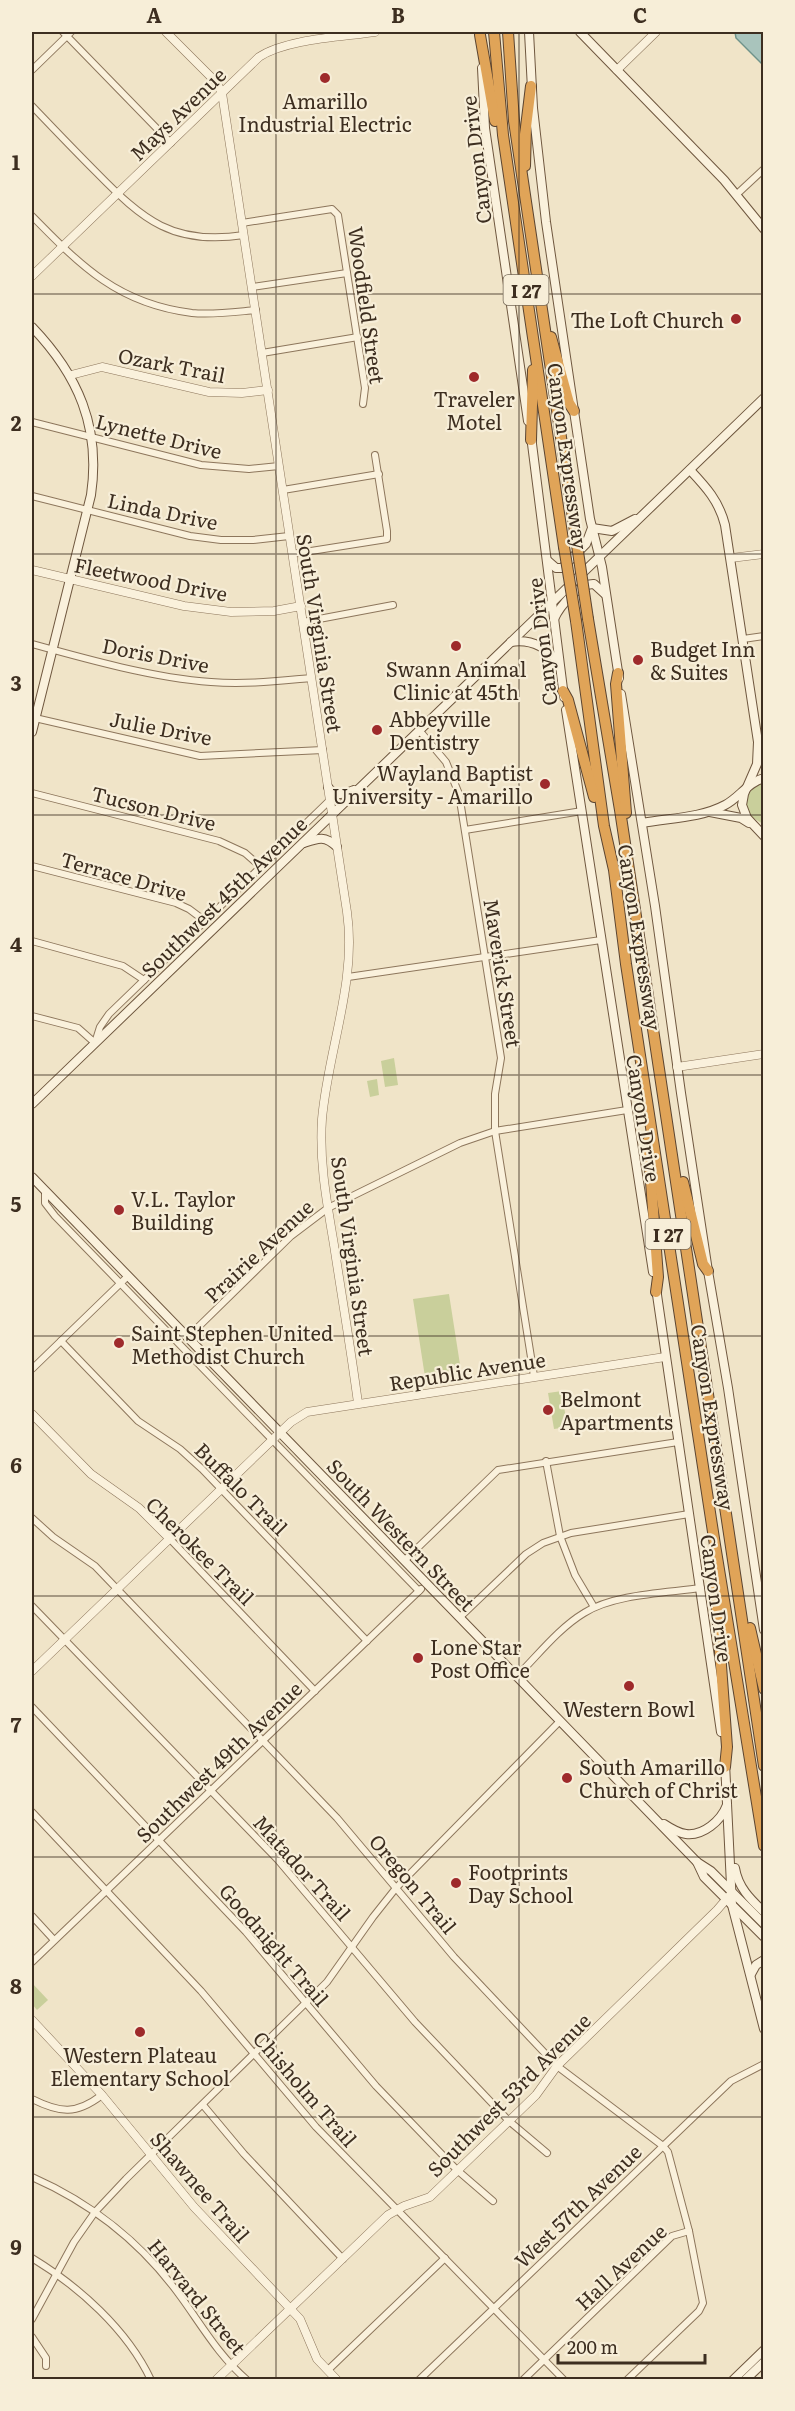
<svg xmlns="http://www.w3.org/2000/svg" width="795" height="2411" font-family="Literata,serif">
<rect width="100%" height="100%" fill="#f0e4c8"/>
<!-- green -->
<g fill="#c9cf9b">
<path d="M763,782V824L750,816C743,801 748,788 763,782Z"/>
<polygon points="394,1058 398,1085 385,1087 381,1061"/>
<polygon points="377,1079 379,1095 370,1097 367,1081"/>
<polygon points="449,1294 461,1371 425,1377 413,1299"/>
<polygon points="562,1391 567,1427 554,1429 548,1393"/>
<polygon points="32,1983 48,2000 37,2010 32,2004"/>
</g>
<!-- water -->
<polygon fill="#a9c4bc" stroke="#6f938a" stroke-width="1.5" points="735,32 763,32 763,65 736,38"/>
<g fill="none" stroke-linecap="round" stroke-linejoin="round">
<!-- minor casing -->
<g stroke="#8d765c" stroke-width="8">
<g id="minor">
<polyline points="63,32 171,143"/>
<polyline points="32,70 71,32"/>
<path d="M32,106C53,128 74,150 96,172C143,220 173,246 244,235"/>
<polyline points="736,195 764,169"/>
<path d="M32,216C81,266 118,304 192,313C213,315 234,312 256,310"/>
<polyline points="242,223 332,209 338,215 365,388 363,404"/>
<polyline points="252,287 347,273"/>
<polyline points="262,353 358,337"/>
<polyline points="32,422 201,465 249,469 279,466"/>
<polyline points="283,490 379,474"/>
<polyline points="32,496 190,536 221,540 253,540 289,536"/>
<polyline points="292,554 387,539 387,531 375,455"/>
<polyline points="303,622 393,605"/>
<polyline points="743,639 764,636"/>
<path d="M32,644C86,659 154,678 211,682C244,685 278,681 311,678"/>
<polyline points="35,718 200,756 323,750"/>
<polyline points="419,730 446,762 459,794 501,1058 495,1094 495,1131 534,1376"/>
<polyline points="32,793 219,841 245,853 261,867"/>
<polyline points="465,830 582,811"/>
<polyline points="32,866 176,903 189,909 205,921"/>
<polyline points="32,941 123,966 144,980"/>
<polyline points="348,977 601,940"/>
<polyline points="32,1016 78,1028 95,1043 100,1027 109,1014 330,800"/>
<polyline points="45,1191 45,1203 55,1216 419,1591"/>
<polyline points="188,1337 291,1236 328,1208 460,1143 495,1131 627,1110"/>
<polyline points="61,1341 138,1421 180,1449 202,1469 367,1641"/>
<polyline points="32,1369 128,1276"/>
<polyline points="546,1461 560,1536 575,1575 594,1607"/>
<polyline points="32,1518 53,1537 95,1566 337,1818 454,1957 557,2066 663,2146 668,2152 689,2231 703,2303 699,2311 627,2380"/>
<polyline points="170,1539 315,1691"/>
<polyline points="405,1560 498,1470 678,1442"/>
<polyline points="32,1606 278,1860 415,2022 509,2121 547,2153"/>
<polyline points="460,1617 526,1554 543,1543 571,1533 689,1514"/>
<path d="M517,1676C538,1655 559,1628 584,1613C614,1594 666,1593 701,1588"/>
<polyline points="32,1707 246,1932 376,2086 457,2170 493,2201"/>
<polyline points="32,1812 201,1991 316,2127 564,2380"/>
<polyline points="32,1916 54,1940"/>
<polyline points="32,1962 421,1589"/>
<path d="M32,2099C60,2113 76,2115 102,2095"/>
<polyline points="203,2105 244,2154 343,2259"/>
<path d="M32,2177C91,2203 143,2244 181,2297C202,2326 219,2356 247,2380"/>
<path d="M32,2258C78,2286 127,2329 151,2380"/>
<polyline points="32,2319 74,2242 95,2212 126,2179 327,1982 373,1917 396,1888 560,1721"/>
<polyline points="32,2337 46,2358 46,2366"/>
<polyline points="328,2370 445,2258"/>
<polyline points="419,2380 731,2081 764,2064"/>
<polyline points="523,2380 672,2236 689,2231"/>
</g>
</g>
<!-- tertiary casing -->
<g stroke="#8d765c" stroke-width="9">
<g id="tertiary">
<path d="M166,32L216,82L222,93L347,912C357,982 328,1050 322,1119C319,1162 327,1203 334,1245C342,1298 351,1350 358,1403"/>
<polyline points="617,70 656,32"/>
<path d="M32,276L259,57C286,39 341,37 375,32"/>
<polyline points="71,375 102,367 209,392 242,393 268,390"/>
<polyline points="731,558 764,554"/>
<polyline points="32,570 184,606 231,612 274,611 301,606"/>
<polyline points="677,1067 764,1054"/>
<polyline points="32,1414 91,1474 139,1508 170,1539"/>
<polyline points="32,1671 291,1422 307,1412 665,1357"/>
<polyline points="32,2020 102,2095 194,2207 300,2319 317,2359 337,2380"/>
<polyline points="216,2380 388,2215 404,2206 430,2197 536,2095 557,2066 717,1910 730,1895"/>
</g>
</g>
<!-- secondary casing -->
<g stroke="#6f573f" stroke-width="10">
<g id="secondary">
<polyline points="529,32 533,108 546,222 590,519 602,567 619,678"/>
<polyline points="580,32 724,180 764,229"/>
<polyline points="482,68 485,128 528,421"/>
<path d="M32,327C78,375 101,427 91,495L32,732"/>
<polyline points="531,436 564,697"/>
<path d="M690,470C706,487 719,501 725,525L758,742L757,764L744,794L742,805L747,818L764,836"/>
<polyline points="548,561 556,568 562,568 586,544 592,528 612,531 635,519"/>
<path d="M554,619C560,606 579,583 594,584L605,594"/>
<path d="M511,642C530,639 545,646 557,661"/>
<polyline points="621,694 655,906 681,1093 708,1271 728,1388 764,1630"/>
<polyline points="566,710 653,1272"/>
<path d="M328,787C335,798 344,794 354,790"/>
<polyline points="710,812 741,818 749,823"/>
<path d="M642,823C669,818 701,818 725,805C739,798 748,782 764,778"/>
<path d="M304,843C318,838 325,835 337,847"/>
<polyline points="32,1104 764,398"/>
<polyline points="32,1177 697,1862 711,1871 764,1924"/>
<polyline points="656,1288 721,1732"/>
<polyline points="725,1763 732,1905 764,2029"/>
<path d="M664,1824C670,1828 678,1833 686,1834C703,1836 721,1821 727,1805"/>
<polyline points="697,1862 704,1877 764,1937"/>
<path d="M735,1868C738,1887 750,1899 764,1912"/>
<polyline points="751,1974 756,1965 764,1960"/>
<polyline points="733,2380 764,2350"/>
<polyline points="745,2380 764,2362"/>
</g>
</g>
<!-- motorway casing -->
<g stroke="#5b4430" stroke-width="12">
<g id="motorway">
<polyline points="494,32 503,135 564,547"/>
<polyline points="508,32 514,121 577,545"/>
<polyline points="480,35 495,121"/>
<polyline points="525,166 526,127 531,86"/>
<polyline points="551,337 569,403 574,411"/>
<polyline points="531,440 533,370"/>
<polyline points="588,619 620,810 764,1766"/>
<polyline points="576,621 604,826 614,870 626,964 715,1545 764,1846"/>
<polyline points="618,673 616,684 626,813"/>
<polyline points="563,691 568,700 594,797"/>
<polyline points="648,1141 658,1277 656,1292"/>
<polyline points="683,1182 703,1264 708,1271"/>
<polyline points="715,1584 727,1747 725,1767"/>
<polyline points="750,1628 764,1689"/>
</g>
</g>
<!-- minor -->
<use href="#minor" stroke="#faf1dc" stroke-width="6"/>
<!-- tertiary -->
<use href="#tertiary" stroke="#faf1dc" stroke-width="8"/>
<!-- secondary -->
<use href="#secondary" stroke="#faf1dc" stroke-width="8"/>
<!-- motorway -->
<use href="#motorway" stroke="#e0a458" stroke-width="10"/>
<!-- motorway-bridge casing -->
<g stroke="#5b4430" stroke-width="12" stroke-linecap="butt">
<g id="motorway-bridge">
<polyline points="577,545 588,619"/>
<polyline points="564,547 576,621"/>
</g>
</g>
<!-- motorway-bridge -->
<use href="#motorway-bridge" stroke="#e0a458" stroke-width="10"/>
</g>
<!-- grid -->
<path fill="none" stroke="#3d2e20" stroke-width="1.5" stroke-opacity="0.55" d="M276,32V2380M519,32V2380M32,294H764M32,554H764M32,815H764M32,1075H764M32,1336H764M32,1596H764M32,1857H764M32,2117H764"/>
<!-- markers -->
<g fill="#9e2a2b" stroke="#f7eed8" stroke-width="2">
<circle cx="325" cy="78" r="6"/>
<circle cx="736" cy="319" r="6"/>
<circle cx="474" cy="377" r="6"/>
<circle cx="456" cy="646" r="6"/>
<circle cx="638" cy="660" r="6"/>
<circle cx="377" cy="730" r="6"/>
<circle cx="545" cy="784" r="6"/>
<circle cx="119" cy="1210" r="6"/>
<circle cx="119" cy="1343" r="6"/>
<circle cx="548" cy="1410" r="6"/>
<circle cx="418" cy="1658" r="6"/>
<circle cx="629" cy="1686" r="6"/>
<circle cx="567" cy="1778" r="6"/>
<circle cx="456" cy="1883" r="6"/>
<circle cx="140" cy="2032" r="6"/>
</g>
<g text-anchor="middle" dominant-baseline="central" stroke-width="4.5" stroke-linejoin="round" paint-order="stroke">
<!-- shield labels -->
<g fill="#f7eed8" stroke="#756857" stroke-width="1.5">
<rect x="503.5" y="275" width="45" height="30" rx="4.5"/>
<rect x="645.5" y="1219" width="45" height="30" rx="4.5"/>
</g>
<g font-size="18" font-weight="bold" fill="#3d2e20">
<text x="526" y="290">I 27</text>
<text x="668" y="1234">I 27</text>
</g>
<!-- poi labels -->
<g font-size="20" fill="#3d2e20" stroke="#f7eed8" text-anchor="start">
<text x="325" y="100" text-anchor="middle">Amarillo<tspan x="325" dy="23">Industrial Electric</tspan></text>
<text x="724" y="319" text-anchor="end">The Loft Church</text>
<text x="474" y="398" text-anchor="middle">Traveler<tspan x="474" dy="23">Motel</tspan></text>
<text x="650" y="648">Budget Inn<tspan x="650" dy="23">&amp; Suites</tspan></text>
<text x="456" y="668" text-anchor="middle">Swann Animal<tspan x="456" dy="23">Clinic at 45th</tspan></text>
<text x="389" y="718">Abbeyville<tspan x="389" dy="23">Dentistry</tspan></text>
<text x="533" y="772" text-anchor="end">Wayland Baptist<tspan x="533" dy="23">University - Amarillo</tspan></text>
<text x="131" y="1198">V.L. Taylor<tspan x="131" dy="23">Building</tspan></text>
<text x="131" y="1332">Saint Stephen United<tspan x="131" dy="23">Methodist Church</tspan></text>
<text x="560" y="1398">Belmont<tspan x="560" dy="23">Apartments</tspan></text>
<text x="430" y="1646">Lone Star<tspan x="430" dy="23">Post Office</tspan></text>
<text x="629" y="1708" text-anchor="middle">Western Bowl</text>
<text x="579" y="1766">South Amarillo<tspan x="579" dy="23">Church of Christ</tspan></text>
<text x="468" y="1871">Footprints<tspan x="468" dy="23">Day School</tspan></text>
<text x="140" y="2054" text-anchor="middle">Western Plateau<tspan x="140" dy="23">Elementary School</tspan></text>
</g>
<!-- street labels -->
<g font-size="20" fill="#3d2e20" stroke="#f7eed8">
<text transform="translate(177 113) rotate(-44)">Mays Avenue</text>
<text transform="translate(475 160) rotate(-97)">Canyon Drive</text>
<text transform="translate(368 305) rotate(82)">Woodfield Street</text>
<text transform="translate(172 364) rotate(11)">Ozark Trail</text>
<text transform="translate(159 435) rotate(14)">Lynette Drive</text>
<text transform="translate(569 456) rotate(82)">Canyon Expressway</text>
<text transform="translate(163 510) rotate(12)">Linda Drive</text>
<text transform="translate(151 578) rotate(11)">Fleetwood Drive</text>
<text transform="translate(321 633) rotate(81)">South Virginia Street</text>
<text transform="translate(541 642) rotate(-97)">Canyon Drive</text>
<text transform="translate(156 654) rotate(11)">Doris Drive</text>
<text transform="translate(161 727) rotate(11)">Julie Drive</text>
<text transform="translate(154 807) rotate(14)">Tucson Drive</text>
<text transform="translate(124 875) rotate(16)">Terrace Drive</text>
<text transform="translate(223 896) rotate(-44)">Southwest 45th Avenue</text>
<text transform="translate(641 937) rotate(81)">Canyon Expressway</text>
<text transform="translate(504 973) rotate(81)">Maverick Street</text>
<text transform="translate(645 1118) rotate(81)">Canyon Drive</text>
<text transform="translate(258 1250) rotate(-43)">Prairie Avenue</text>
<text transform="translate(354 1256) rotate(82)">South Virginia Street</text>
<text transform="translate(467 1370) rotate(-9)">Republic Avenue</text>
<text transform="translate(714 1417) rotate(81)">Canyon Expressway</text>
<text transform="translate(242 1488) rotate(45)">Buffalo Trail</text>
<text transform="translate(402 1534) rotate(46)">South Western Street</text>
<text transform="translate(201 1550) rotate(45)">Cherokee Trail</text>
<text transform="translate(718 1598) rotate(82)">Canyon Drive</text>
<text transform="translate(218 1761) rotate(-44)">Southwest 49th Avenue</text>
<text transform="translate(303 1867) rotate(48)">Matador Trail</text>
<text transform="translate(414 1883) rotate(50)">Oregon Trail</text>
<text transform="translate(275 1944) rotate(49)">Goodnight Trail</text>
<text transform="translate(306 2088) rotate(49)">Chisholm Trail</text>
<text transform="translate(508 2094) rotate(-45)">Southwest 53rd Avenue</text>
<text transform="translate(201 2186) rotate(49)">Shawnee Trail</text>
<text transform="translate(577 2205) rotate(-44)">West 57th Avenue</text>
<text transform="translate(620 2266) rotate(-43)">Hall Avenue</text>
<text transform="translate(198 2296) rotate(51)">Harvard Street</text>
</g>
</g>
<!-- border -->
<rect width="795" height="2411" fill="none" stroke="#f7eed8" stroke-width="66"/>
<!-- scale -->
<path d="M558 2354v9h147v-9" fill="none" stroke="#3d2e20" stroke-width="3"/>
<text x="567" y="2354" font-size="18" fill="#3d2e20" stroke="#f7eed8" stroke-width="4.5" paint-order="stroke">200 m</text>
<rect x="33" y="33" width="729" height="2345" fill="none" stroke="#3d2e20" stroke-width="2"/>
<g font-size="20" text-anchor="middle" font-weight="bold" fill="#3d2e20">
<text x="154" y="23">A</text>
<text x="398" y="23">B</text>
<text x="640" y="23">C</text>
<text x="16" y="170">1</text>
<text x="16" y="431">2</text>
<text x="16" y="691">3</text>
<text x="16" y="952">4</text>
<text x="16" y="1212">5</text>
<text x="16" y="1473">6</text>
<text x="16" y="1733">7</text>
<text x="16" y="1994">8</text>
<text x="16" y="2255">9</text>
</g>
</svg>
